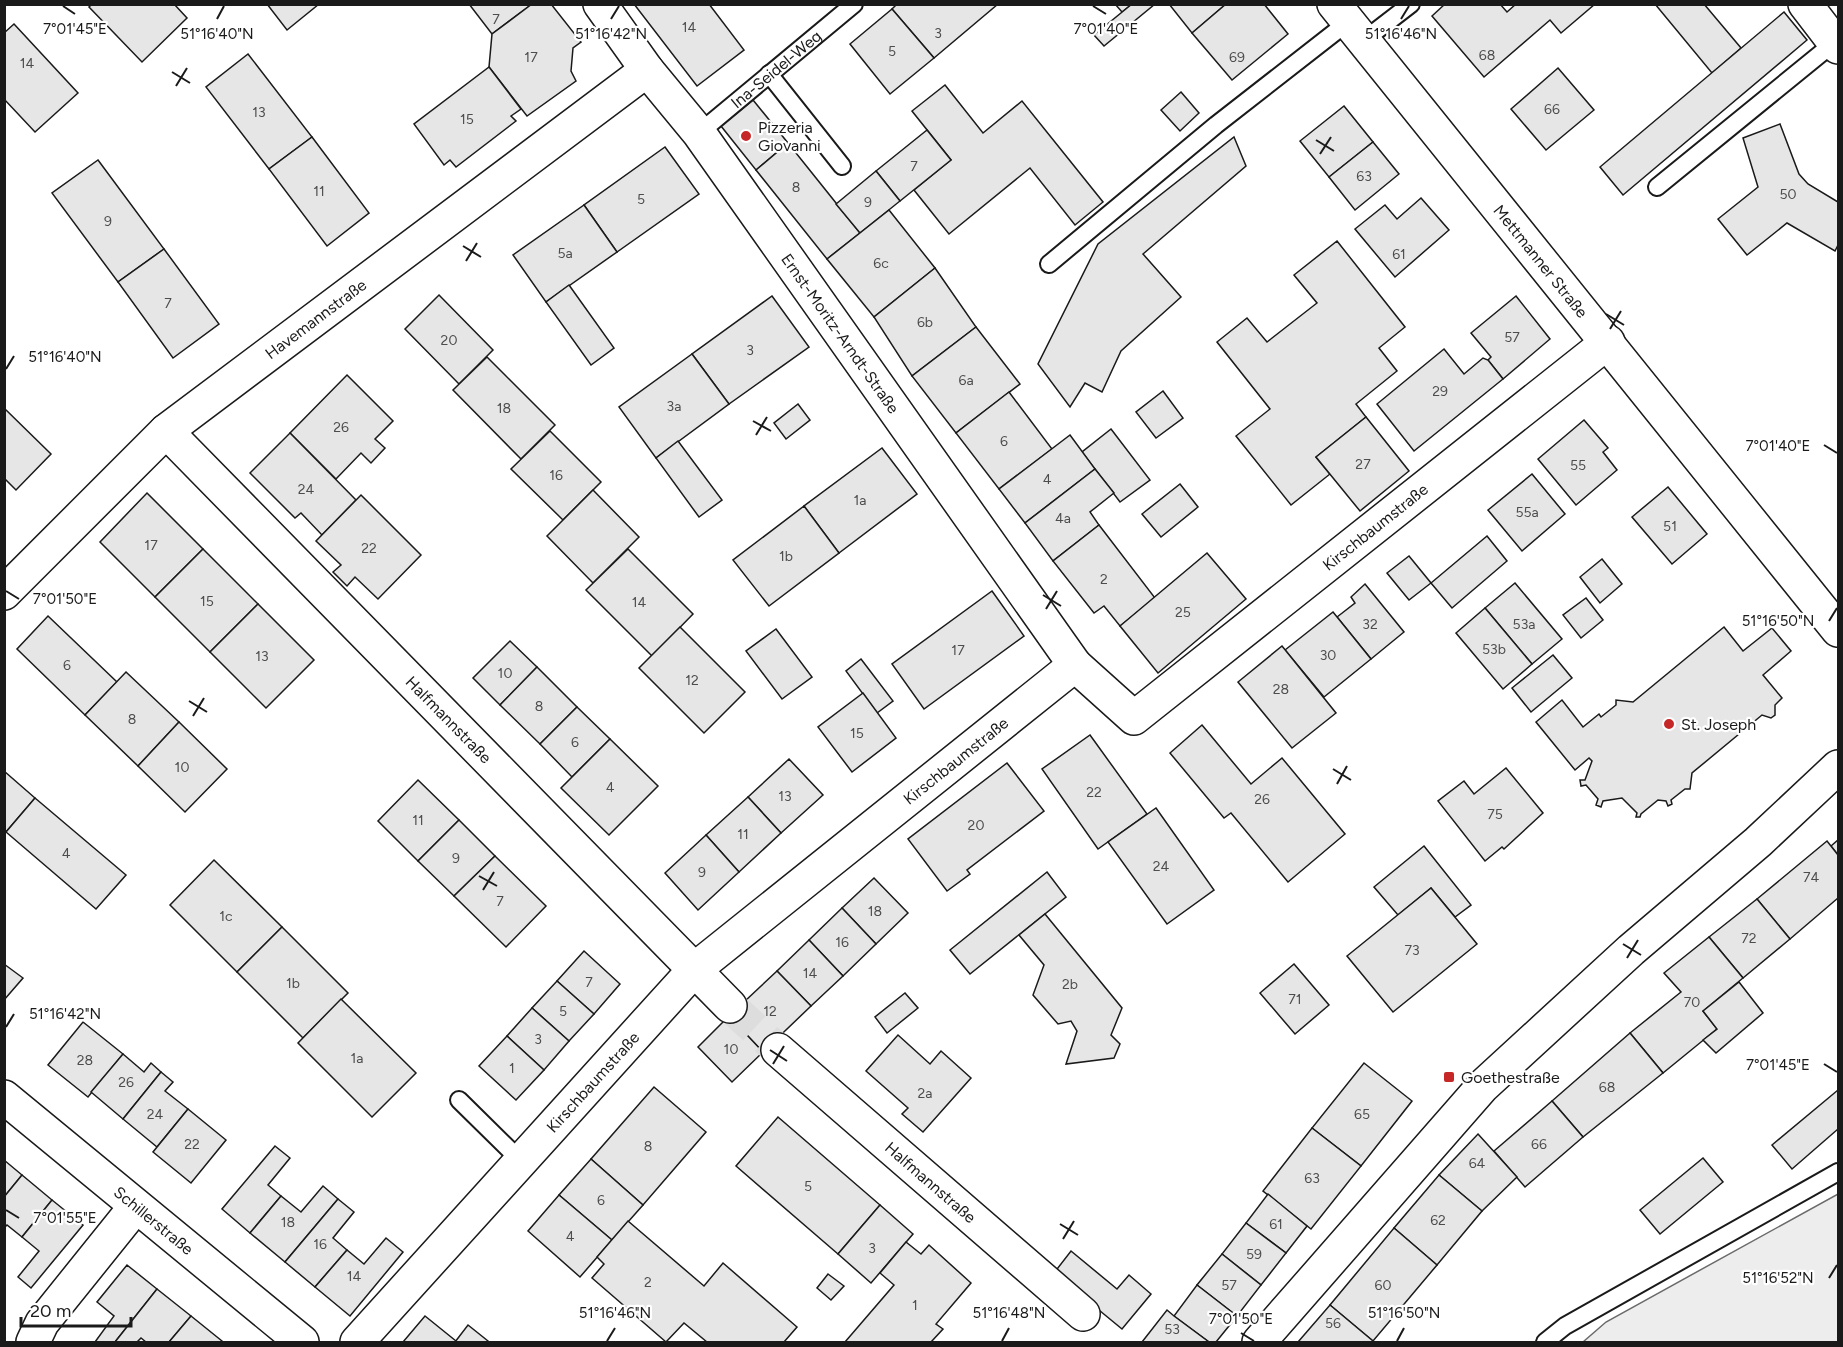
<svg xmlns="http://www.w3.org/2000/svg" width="1843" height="1347" font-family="Figtree,sans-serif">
<rect width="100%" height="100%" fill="#fff"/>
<!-- built -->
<polygon fill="#ededed" stroke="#6a6a6a" stroke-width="1.5" points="1838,1194 1838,1342 1583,1342 1606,1322"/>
<!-- building -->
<g fill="#e6e6e6" stroke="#1a1a1a" stroke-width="1.5">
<polygon points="92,4 174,4 187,18 142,62 89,7"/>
<polygon points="267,4 319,4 287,30"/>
<polygon points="469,4 532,4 492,34"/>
<polygon points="532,4 551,4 581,42 573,48 571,71 576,81 527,116 489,67 492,34"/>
<polygon points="634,4 709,4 744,50 697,86"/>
<polygon points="897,4 998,4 934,58 892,9"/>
<polygon points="1115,4 1132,4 1122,12"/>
<polygon points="1132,4 1155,4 1104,46 1094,35"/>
<polygon points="1169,4 1226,4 1192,33"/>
<polygon points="1226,4 1264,4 1288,34 1232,80 1192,33"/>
<polygon points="1445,4 1500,4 1507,12 1516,4 1595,4 1561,33 1550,20 1484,77 1432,16"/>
<polygon points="1655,4 1704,4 1741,48 1712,73"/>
<polygon points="892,9 934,58 890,94 850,44"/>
<polygon points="1784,12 1807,40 1623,195 1600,167"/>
<polygon points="14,24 78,93 35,132 4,99 4,33"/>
<polygon points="248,54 312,137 269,169 206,87"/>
<polygon points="489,67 521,109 511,116 516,121 456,167 450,160 444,165 414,124"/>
<polygon points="1558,68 1594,110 1546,150 1511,109"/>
<polygon points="945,85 983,133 1022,101 1103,202 1075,225 1030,168 949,234 914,190 951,160 912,111"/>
<polygon points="1181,92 1199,113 1180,131 1161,110"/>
<polygon points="753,100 788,143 756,170 721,126"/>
<polygon points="1344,106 1373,142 1329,177 1300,141"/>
<polygon points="1780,124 1799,174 1808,184 1838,202 1838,245 1835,251 1787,223 1747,255 1718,219 1758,187 1743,138"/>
<polygon points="927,130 951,160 900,201 876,171"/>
<polygon points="312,137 369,213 327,246 269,169"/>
<polygon points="1234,137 1246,166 1143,254 1181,297 1121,351 1102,392 1085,383 1070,407 1038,364 1098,244"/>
<polygon points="1373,142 1399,174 1355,210 1329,177"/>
<polygon points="788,143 860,233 827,259 756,170"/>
<polygon points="665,147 699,194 617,252 584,205"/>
<polygon points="98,160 164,249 118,282 52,193"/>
<polygon points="876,171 900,201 860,233 836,204"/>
<polygon points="1421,198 1449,230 1395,277 1355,229 1385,205 1397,219"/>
<polygon points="584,205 617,252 546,302 513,255"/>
<polygon points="889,210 935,268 874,317 827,259"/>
<polygon points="1337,241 1405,327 1379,348 1397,371 1356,404 1366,417 1316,457 1330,474 1291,505 1236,436 1270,409 1217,342 1247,318 1267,342 1317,303 1294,275"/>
<polygon points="164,249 219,324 173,358 118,282"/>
<polygon points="935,268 976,327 912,376 874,317"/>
<polygon points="569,285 614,348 591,365 546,302"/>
<polygon points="439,295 493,350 459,384 405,329"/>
<polygon points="772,296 809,347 729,404 692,354"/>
<polygon points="1516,296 1550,339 1503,379 1488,360 1491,357 1471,333"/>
<polygon points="976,327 1020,384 956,433 912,376"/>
<polygon points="1444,349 1464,374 1483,358 1488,360 1503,379 1414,451 1377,404"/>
<polygon points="692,354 729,404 656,458 619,407"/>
<polygon points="487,357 555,425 521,459 453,390"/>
<polygon points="347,375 393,421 375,439 385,448 371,463 361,453 336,479 290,433"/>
<polygon points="1163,391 1183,418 1156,438 1136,412"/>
<polygon points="1009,392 1052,449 999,489 956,433"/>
<polygon points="798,404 810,420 786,439 774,423"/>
<polygon points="4,408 51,454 16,490 4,478"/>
<polygon points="1366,417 1409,471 1360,511 1316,457"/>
<polygon points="1584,420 1608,448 1603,452 1617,470 1576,505 1538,459"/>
<polygon points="1111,429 1150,480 1120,502 1082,452"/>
<polygon points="550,431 601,482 563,520 511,469"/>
<polygon points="290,433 356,500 322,535 301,513 295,518 250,473"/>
<polygon points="1070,435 1095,469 1025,523 999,489"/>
<polygon points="678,441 722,500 699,517 656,458"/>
<polygon points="882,448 917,494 839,553 804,506"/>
<polygon points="1095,469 1114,493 1090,512 1099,525 1053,561 1025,523"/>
<polygon points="1532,474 1565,514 1522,551 1488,510"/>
<polygon points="1180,484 1198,507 1161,537 1142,514"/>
<polygon points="1668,487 1707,534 1672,564 1632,517"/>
<polygon points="593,490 639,537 593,583 547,536"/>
<polygon points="147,493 203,549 155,597 100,542"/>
<polygon points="361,495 421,555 378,599 355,577 347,586 333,572 341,565 316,541"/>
<polygon points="804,506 839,553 769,606 733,560"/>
<polygon points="1099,525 1155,598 1120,626 1104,606 1094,613 1053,561"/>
<polygon points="1487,536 1507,561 1452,608 1431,583"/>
<polygon points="203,549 258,604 210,652 155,597"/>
<polygon points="628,549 693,614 652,656 586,590"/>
<polygon points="1207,553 1246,599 1158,673 1120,626"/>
<polygon points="1409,556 1431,583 1409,600 1387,573"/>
<polygon points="1602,559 1622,584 1600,603 1580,577"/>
<polygon points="1515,583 1562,639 1532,664 1485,608"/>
<polygon points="1365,584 1404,632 1371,659 1337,617 1355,603 1351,597"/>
<polygon points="992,591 1024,636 924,709 892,664"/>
<polygon points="1586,598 1603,620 1581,638 1563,615"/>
<polygon points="258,604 314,660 266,708 210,652"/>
<polygon points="1485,608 1532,664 1503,689 1456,633"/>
<polygon points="1333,612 1371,659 1324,697 1285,650"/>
<polygon points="48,616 117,682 85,715 17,649"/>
<polygon points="680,627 745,692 704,733 639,668"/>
<polygon points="1724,627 1743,651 1772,628 1791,651 1763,675 1782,698 1775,705 1775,715 1771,718 1762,715 1692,773 1690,789 1685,789 1671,800 1672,804 1668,806 1666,801 1658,800 1641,814 1640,817 1636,817 1637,813 1622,798 1603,801 1601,807 1596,805 1598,799 1586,785 1581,786 1580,780 1585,780 1592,761 1589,758 1575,770 1536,722 1562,700 1583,727 1599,714 1601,717 1616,705 1616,700 1633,702"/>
<polygon points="776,629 812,677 782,699 746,651"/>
<polygon points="510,641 537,667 500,705 473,678"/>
<polygon points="1282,646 1336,713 1292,748 1238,682"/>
<polygon points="1553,655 1572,678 1531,712 1512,688"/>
<polygon points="861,659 893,701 877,713 846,671"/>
<polygon points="537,667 577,707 540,744 500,705"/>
<polygon points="126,672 179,722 138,766 85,715"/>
<polygon points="863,693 896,738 852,772 818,727"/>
<polygon points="577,707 610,739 572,777 540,744"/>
<polygon points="179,722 227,769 185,812 138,766"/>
<polygon points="1202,725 1251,784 1282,758 1345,834 1288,882 1231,813 1224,818 1170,753"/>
<polygon points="1090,735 1147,814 1098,849 1042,769"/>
<polygon points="610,739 658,786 609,835 561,788"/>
<polygon points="789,759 823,795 781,833 748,797"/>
<polygon points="1007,763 1044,811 967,870 970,874 947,891 908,839"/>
<polygon points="1506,768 1543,813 1504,849 1502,847 1485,861 1438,801 1464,781 1474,794"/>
<polygon points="4,771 35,798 6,832 4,831"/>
<polygon points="418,780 459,820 418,861 378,821"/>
<polygon points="748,797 781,833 739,872 706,835"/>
<polygon points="35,798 126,875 96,909 6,832"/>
<polygon points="1156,808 1214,890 1167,924 1108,842"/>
<polygon points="459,820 495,856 454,896 418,861"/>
<polygon points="706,835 739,872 698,910 665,873"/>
<polygon points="1838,840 1838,855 1831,846"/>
<polygon points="1827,841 1838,855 1838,898 1790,939 1757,899"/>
<polygon points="1424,846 1471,905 1455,917 1431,888 1398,915 1374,887"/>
<polygon points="495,856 546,906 506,947 454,896"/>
<polygon points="214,860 282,927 237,972 170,905"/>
<polygon points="1047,872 1066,897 970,974 950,950"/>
<polygon points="874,878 908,913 876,944 842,908"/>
<polygon points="1431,888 1477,944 1393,1012 1347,956"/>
<polygon points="1757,899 1790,939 1743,978 1709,937"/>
<polygon points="842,908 876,944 843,976 809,940"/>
<polygon points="1045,914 1122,1008 1111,1035 1120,1044 1114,1058 1066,1064 1077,1031 1071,1021 1058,1024 1033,995 1044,965 1019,935"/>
<polygon points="282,927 348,993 303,1038 237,972"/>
<polygon points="1709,937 1743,978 1703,1011 1717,1029 1663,1073 1630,1033 1681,992 1664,973"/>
<polygon points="809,940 843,976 811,1006 777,971"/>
<polygon points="584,951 620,984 594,1014 557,981"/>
<polygon points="4,964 23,978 4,1000"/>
<polygon points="1294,964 1329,1005 1295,1034 1260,993"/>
<polygon points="777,971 811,1006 763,1052 729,1016"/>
<polygon points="557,981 594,1014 569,1041 532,1008"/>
<polygon points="1739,982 1763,1013 1716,1053 1703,1040 1717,1029 1703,1011"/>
<polygon points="905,993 918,1008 887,1033 875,1017"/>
<polygon points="341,999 416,1073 372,1117 298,1043"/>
<polygon points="532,1008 569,1041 544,1070 507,1036"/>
<polygon points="729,1016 763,1052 732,1082 698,1047"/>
<polygon points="83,1022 123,1054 88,1097 48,1065"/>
<polygon points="1630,1033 1663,1073 1583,1137 1552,1101"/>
<polygon points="898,1035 930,1064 941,1051 971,1078 923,1132 902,1114 908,1108 866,1071"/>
<polygon points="507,1036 544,1070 516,1100 479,1066"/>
<polygon points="123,1054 144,1072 151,1063 161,1072 123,1119 91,1092"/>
<polygon points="1364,1063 1412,1101 1361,1166 1312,1128"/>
<polygon points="161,1072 173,1082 165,1091 188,1109 157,1147 123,1119"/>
<polygon points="654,1087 706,1132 643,1205 591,1159"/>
<polygon points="1838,1090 1838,1129 1792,1169 1772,1145"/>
<polygon points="1552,1101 1583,1137 1525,1187 1494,1151"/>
<polygon points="188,1109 226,1140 191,1183 153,1152"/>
<polygon points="778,1117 880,1205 838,1254 736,1166"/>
<polygon points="1312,1128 1361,1166 1311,1229 1263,1191"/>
<polygon points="1478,1134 1517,1177 1482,1211 1439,1175"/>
<polygon points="275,1146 290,1158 268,1185 281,1196 250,1233 222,1209"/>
<polygon points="1703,1158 1723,1182 1660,1234 1640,1210"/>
<polygon points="591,1159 643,1205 612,1240 559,1195"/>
<polygon points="4,1160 22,1175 4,1197"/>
<polygon points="22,1175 52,1200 22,1237 7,1225 4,1228 4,1197"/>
<polygon points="1439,1175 1482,1211 1437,1265 1394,1228"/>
<polygon points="323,1186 338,1199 285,1262 250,1233 281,1196 301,1212"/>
<polygon points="1268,1194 1307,1226 1286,1253 1246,1223"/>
<polygon points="559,1195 612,1240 580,1277 528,1231"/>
<polygon points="338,1199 354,1212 333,1238 347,1250 315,1287 285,1262"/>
<polygon points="52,1200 83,1225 31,1288 18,1277 39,1251 22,1237"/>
<polygon points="880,1205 913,1234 871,1283 838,1254"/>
<polygon points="628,1221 704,1286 723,1263 797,1327 784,1342 707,1342 684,1323 666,1342 592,1278 604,1264 597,1257"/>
<polygon points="1246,1223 1286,1253 1261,1285 1222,1254"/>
<polygon points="1394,1228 1437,1265 1373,1341 1330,1305"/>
<polygon points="386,1238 403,1252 350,1316 315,1287 347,1250 364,1264"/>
<polygon points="906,1242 921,1254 929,1245 971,1283 936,1324 943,1329 931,1342 845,1342 894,1285 880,1273"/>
<polygon points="1071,1251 1117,1289 1129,1275 1151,1294 1122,1329 1054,1273"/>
<polygon points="1222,1254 1261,1285 1237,1316 1197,1285"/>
<polygon points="127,1265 157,1289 115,1342 95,1342 114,1316 97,1302"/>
<polygon points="828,1274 844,1286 831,1300 817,1288"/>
<polygon points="1197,1285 1237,1316 1216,1342 1209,1342 1174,1316"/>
<polygon points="157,1289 191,1316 169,1342 146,1342 141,1338 137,1342 115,1342"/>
<polygon points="1330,1305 1373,1341 1372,1342 1298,1342"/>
<polygon points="1167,1310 1174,1316 1209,1342 1142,1342"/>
<polygon points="191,1316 222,1341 221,1342 169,1342"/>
<polygon points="425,1316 456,1341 455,1342 403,1342"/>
<polygon points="468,1325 488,1341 487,1342 455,1342"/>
</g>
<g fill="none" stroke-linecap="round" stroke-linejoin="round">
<!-- minor-tunnel -->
<polyline stroke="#ddd" stroke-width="33" stroke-dasharray="33 16" stroke-linecap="butt" points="730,1006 778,1050"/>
<!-- service casing -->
<g stroke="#1a1a1a" stroke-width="20">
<g id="service">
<polyline points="1363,41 1411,4"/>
<polyline points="769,74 842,166"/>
<path id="s1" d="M699,133L854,4"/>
<polyline points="1657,187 1835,42"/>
<polyline points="1049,264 1216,125 1348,22"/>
<polyline points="459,1100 521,1161"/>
<polyline points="1545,1342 1565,1326 1838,1172"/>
</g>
</g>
<!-- minor casing -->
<g stroke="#1a1a1a" stroke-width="36">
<g id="minor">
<path id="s2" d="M600,4L647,70L699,133L1075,665"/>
<polyline points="1805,4 1838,47"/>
<path id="s3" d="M166,431L730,1006"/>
<path id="s4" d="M4,593L166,431L647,70"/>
<path id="s5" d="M778,1050L1083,1314"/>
<path id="s6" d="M4,1097L302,1342"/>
<polyline points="33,1342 42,1323 136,1206"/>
<path id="s7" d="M357,1342L694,970L1075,665L1134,718L1608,342"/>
<polyline points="1259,1342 1483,1086 1631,950 1758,842 1838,767"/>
</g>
</g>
<!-- secondary casing -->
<g stroke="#1a1a1a" stroke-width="36">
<g id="secondary">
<path id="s8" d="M1334,4L1838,630"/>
</g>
</g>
<!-- service -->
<use href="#service" stroke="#fff" stroke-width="16"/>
<!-- minor -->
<use href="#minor" stroke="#fff" stroke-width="33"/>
<!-- secondary -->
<use href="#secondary" stroke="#fff" stroke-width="33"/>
</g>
<!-- ticks -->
<path fill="none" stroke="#1a1a1a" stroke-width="2" d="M63,6L75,14M1093,6L1106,14M217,19L224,6M611,19L619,6M1401,19L1409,6M172,72L190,83M176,86L187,68M1316,140L1334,151M1320,154L1331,137M463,246L481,257M466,261L477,243M1606,314L1624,325M1610,329L1621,311M6,369L14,356M753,421L771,431M756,435L767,417M1824,445L1837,453M6,591L19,599M1043,595L1061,606M1046,609L1057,591M1829,621L1837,608M189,701L207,712M193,716L204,698M1333,769L1351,780M1337,784L1347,766M479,876L497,886M483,890L494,872M1623,944L1641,955M1627,958L1638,940M6,1027L14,1014M770,1050L787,1061M773,1064L784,1046M1824,1064L1837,1072M6,1210L19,1218M1060,1224L1078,1235M1063,1239L1074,1221M1829,1278L1837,1265M1241,1333L1254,1341M607,1341L615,1328M1002,1341L1009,1328M1397,1341L1404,1328"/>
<!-- markers -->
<g fill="#c62828" stroke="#fff" stroke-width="2">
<circle cx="746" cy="136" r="6"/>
<circle cx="1669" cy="724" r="6"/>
<rect x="1443" y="1071" width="12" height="12" rx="3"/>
</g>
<g text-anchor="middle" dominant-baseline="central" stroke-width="4.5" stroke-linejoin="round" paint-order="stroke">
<!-- number labels -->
<g font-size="14" fill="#4d4d4d">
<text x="496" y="19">7</text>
<text x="689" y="27">14</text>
<text x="938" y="33">3</text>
<text x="892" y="51">5</text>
<text x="1487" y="55">68</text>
<text x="531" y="57">17</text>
<text x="1237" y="57">69</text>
<text x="27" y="63">14</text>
<text x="1552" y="109">66</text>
<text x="259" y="112">13</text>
<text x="467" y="119">15</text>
<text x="914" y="166">7</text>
<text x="1364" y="176">63</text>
<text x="796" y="187">8</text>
<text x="319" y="191">11</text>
<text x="1788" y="194">50</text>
<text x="641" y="199">5</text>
<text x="868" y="202">9</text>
<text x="108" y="221">9</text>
<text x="565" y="253">5a</text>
<text x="1399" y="254">61</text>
<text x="881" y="263">6c</text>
<text x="168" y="303">7</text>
<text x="925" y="322">6b</text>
<text x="1512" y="337">57</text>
<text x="449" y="340">20</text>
<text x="750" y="350">3</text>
<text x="966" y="380">6a</text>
<text x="1440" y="391">29</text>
<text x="674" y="406">3a</text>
<text x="504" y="408">18</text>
<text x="341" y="427">26</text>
<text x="1004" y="441">6</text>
<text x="1363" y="464">27</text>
<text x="1578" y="465">55</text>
<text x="556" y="475">16</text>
<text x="1047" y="479">4</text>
<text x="306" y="489">24</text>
<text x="860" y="500">1a</text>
<text x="1527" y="512">55a</text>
<text x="1063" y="518">4a</text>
<text x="1670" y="526">51</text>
<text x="151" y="545">17</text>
<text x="369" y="548">22</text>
<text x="786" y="556">1b</text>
<text x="1104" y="579">2</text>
<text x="207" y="601">15</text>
<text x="639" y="602">14</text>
<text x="1183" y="612">25</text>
<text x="1370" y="624">32</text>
<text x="1524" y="624">53a</text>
<text x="1494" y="649">53b</text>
<text x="958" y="650">17</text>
<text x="1328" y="655">30</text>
<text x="262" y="656">13</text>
<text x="67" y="665">6</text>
<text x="505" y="673">10</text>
<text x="692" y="680">12</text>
<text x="1281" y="689">28</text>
<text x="539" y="706">8</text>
<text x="132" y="719">8</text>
<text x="857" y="733">15</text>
<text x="575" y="742">6</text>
<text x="182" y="767">10</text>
<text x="610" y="787">4</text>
<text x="1094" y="792">22</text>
<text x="785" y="796">13</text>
<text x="1262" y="799">26</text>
<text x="1495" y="814">75</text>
<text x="418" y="820">11</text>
<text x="976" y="825">20</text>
<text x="743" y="834">11</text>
<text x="66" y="853">4</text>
<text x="456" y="858">9</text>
<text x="1161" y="866">24</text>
<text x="702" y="872">9</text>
<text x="1811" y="877">74</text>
<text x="500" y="901">7</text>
<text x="875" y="911">18</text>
<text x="226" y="916">1c</text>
<text x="1749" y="938">72</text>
<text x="842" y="942">16</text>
<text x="1412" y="950">73</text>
<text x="810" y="973">14</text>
<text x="589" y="982">7</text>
<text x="293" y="983">1b</text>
<text x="1070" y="984">2b</text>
<text x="1295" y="999">71</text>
<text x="1692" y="1002">70</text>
<text x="563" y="1011">5</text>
<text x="770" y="1011">12</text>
<text x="538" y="1039">3</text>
<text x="731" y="1049">10</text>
<text x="357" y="1058">1a</text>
<text x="85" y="1060">28</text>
<text x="512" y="1068">1</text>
<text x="126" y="1082">26</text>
<text x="1607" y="1087">68</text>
<text x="925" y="1093">2a</text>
<text x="155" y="1114">24</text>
<text x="1362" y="1114">65</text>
<text x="192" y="1144">22</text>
<text x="1539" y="1144">66</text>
<text x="648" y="1146">8</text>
<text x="1477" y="1163">64</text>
<text x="1312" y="1178">63</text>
<text x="808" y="1186">5</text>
<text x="601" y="1200">6</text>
<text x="1438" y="1220">62</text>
<text x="288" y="1222">18</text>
<text x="1276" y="1224">61</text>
<text x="570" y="1236">4</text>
<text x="320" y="1244">16</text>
<text x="872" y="1248">3</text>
<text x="1254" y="1254">59</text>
<text x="354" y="1276">14</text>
<text x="648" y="1282">2</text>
<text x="1229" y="1285">57</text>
<text x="1383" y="1285">60</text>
<text x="915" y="1305">1</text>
<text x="1333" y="1323">56</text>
<text x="1172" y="1329">53</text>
</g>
<!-- street labels -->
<g font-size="16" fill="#1a1a1a" stroke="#fff">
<text stroke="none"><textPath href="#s1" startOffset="100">Ina-Seidel-Weg</textPath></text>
<text stroke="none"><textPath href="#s8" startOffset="330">Mettmanner Straße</textPath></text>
<text stroke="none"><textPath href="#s4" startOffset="416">Havemannstraße</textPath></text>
<text stroke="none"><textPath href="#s2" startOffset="408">Ernst-Moritz-Arndt-Straße</textPath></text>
<text stroke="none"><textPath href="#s7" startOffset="1377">Kirschbaumstraße</textPath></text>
<text stroke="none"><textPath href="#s3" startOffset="404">Halfmannstraße</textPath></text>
<text stroke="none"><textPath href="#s7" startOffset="837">Kirschbaumstraße</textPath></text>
<text stroke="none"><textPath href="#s7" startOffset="351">Kirschbaumstraße</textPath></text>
<text stroke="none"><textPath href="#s5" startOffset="202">Halfmannstraße</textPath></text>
<text stroke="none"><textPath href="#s6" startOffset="194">Schillerstraße</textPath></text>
</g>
<!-- poi labels -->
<g font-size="16" fill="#1a1a1a" stroke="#fff" text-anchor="start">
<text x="758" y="127">Pizzeria<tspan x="758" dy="18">Giovanni</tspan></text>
<text x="1681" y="724">St. Joseph</text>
<text x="1461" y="1077">Goethestraße</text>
</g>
</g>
<g font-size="15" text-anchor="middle" fill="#1a1a1a" stroke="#fff" stroke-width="4.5" stroke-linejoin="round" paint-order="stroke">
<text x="75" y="34">7°01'45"E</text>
<text x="1106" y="34">7°01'40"E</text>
<text x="217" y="39">51°16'40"N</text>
<text x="611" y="39">51°16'42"N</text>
<text x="1401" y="39">51°16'46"N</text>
<text x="65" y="362">51°16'40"N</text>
<text x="1778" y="451">7°01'40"E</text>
<text x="65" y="604">7°01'50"E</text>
<text x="1778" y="626">51°16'50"N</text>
<text x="65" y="1019">51°16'42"N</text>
<text x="1778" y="1070">7°01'45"E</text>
<text x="65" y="1223">7°01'55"E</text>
<text x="1778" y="1283">51°16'52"N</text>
<text x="615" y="1318">51°16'46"N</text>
<text x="1009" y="1318">51°16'48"N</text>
<text x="1404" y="1318">51°16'50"N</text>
<text x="1241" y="1324">7°01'50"E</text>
</g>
<!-- border -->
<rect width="1843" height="1347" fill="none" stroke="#1a1a1a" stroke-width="12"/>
<!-- scale -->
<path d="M21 1317v9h110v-9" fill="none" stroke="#1a1a1a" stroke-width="3"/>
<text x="30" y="1317" font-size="18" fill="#1a1a1a" stroke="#ffffff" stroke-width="4.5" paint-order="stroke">20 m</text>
</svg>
